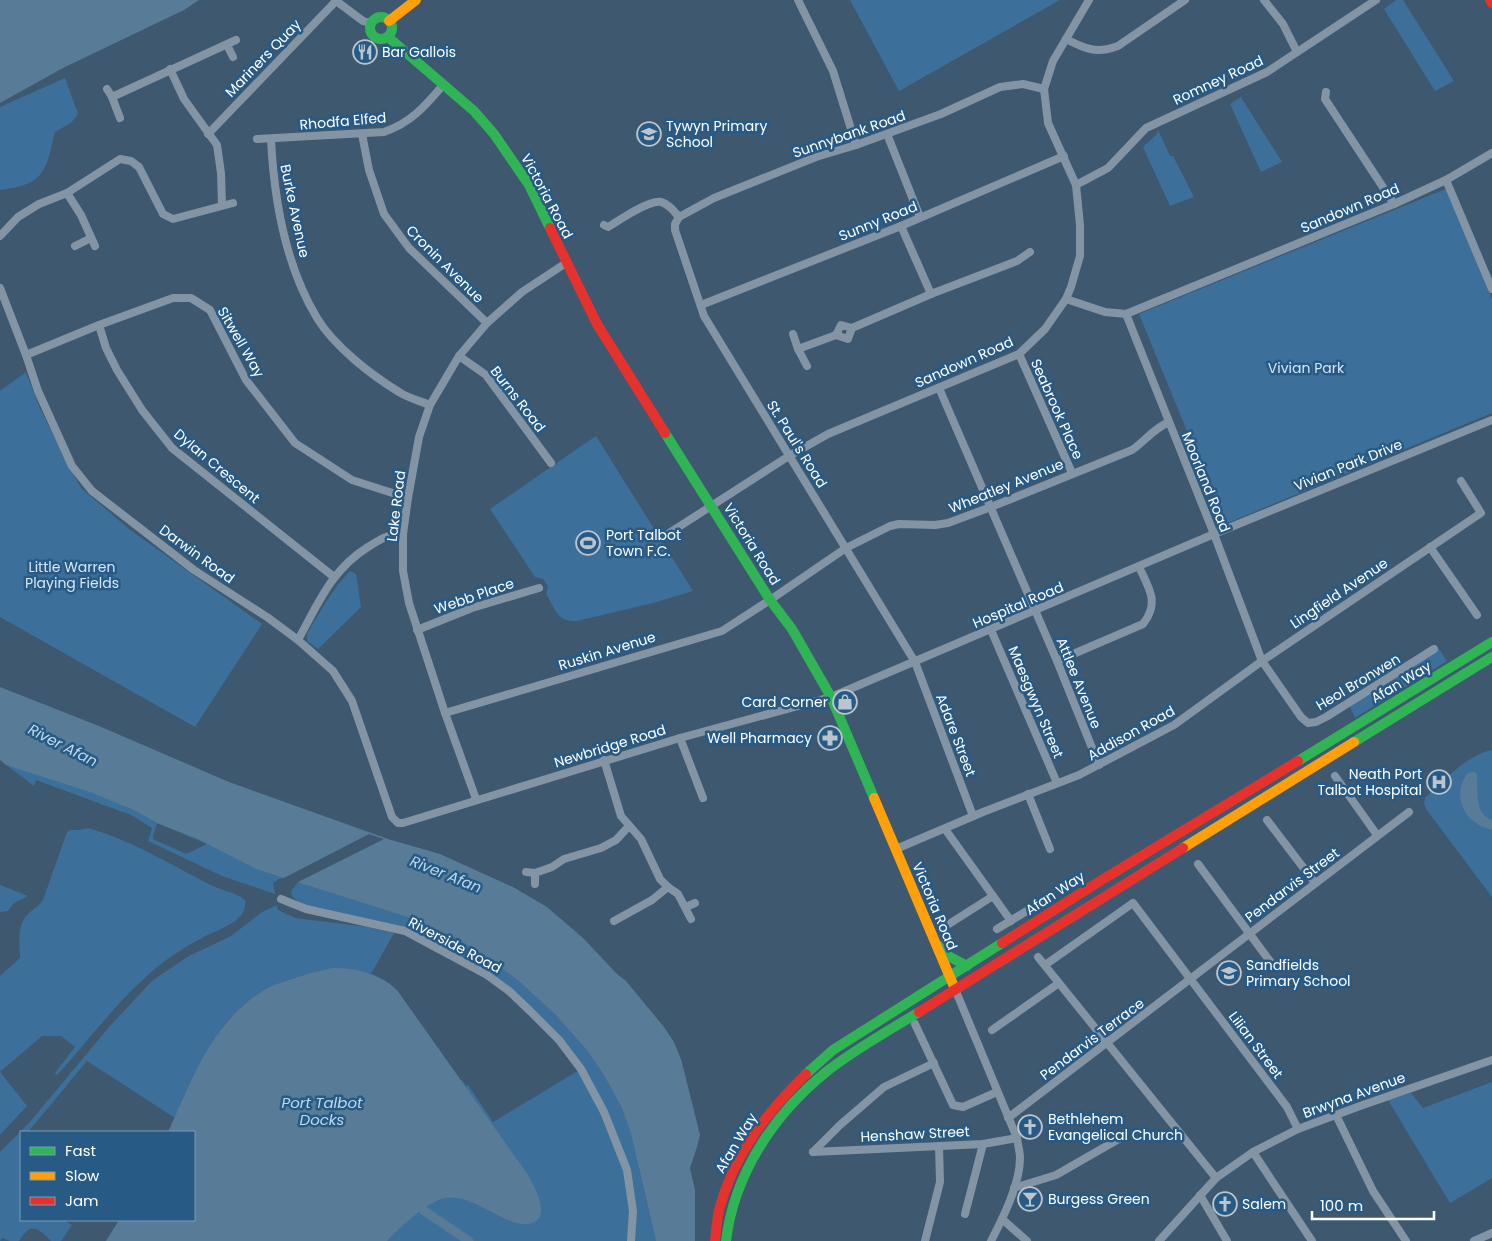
<svg xmlns="http://www.w3.org/2000/svg" width="1492" height="1241" font-family="Poppins,sans-serif">
<rect width="100%" height="100%" fill="#3d586f"/>
<!-- green -->
<g fill="#3c709a" fill-rule="evenodd">
<polygon points="850,0 1060,0 899,91"/>
<polygon points="1396,0 1403,0 1454,81 1435,91 1384,9"/>
<path d="M65,78L78,114L71,123L55,132C45,172 46,184 0,190V107Z"/>
<polygon points="1241,97 1282,162 1261,172 1230,104"/>
<polygon points="1158,130 1170,156 1173,156 1194,197 1170,206 1143,147 1156,135"/>
<polygon points="1448,188 1492,299 1492,413 1225,524 1139,314"/>
<polygon points="26,372 39,406 68,465 81,488 129,529 262,624 195,727 0,617 0,391"/>
<path d="M596,436L693,591L653,603L577,621C557,622 556,610 546,594L548,586L543,579L535,577L490,509Z"/>
<path d="M350,571L356,574L361,607L318,649L307,641V634C320,612 332,589 350,571Z"/>
<polygon points="1439,649 1447,661 1355,718 1349,705"/>
<path d="M0,736L388,865L629,1060L639,1167L656,1241H276L462,1080L466,1086L468,1085L493,1122L581,1069L509,991L405,931L306,909L292,896L291,891L298,882L281,878L273,883L275,894L222,876L148,841L152,828L131,815L36,780L34,786L0,760ZM157,823L207,844L186,854L153,839V836Z"/>
<path d="M1492,750V897L1426,809L1424,803L1425,798C1444,781 1466,755 1492,750Z"/>
<path d="M88,828C131,840 173,866 213,886C224,891 236,893 245,900C249,922 216,930 202,938C192,943 182,949 172,956C129,985 93,1036 57,1075L55,1073L75,1047L61,1036H42L0,1072L27,1106L0,1135V976L20,958C20,943 16,926 28,914C33,909 39,906 43,900L67,832L70,830H80Z"/>
<polygon points="0,885 28,896 14,903 8,911 0,912"/>
<path d="M277,905L278,910L295,918L368,927L394,933L371,974C343,965 331,968 304,975C223,996 207,1050 175,1118L87,1061L28,1132H21V1220H63L72,1225L61,1241H51C37,1227 31,1222 19,1241H10L2,1238L0,1241V1152L29,1123L109,1027L152,981L189,956L231,936L262,912Z"/>
<polygon points="1492,1082 1492,1178 1450,1203 1388,1100 1411,1093 1423,1108"/>
</g>
<!-- water -->
<g fill="#587b97">
<polygon points="0,0 199,0 184,10 63,68 0,103"/>
<polygon points="0,687 99,726 229,782 388,839 440,854 513,887 547,907 583,938 617,974 626,981 664,1027 674,1042 681,1059 700,1135 697,1147 690,1168 695,1190 695,1241 656,1241 631,1133 622,1108 604,1075 587,1050 555,1014 520,982 486,956 456,938 408,917 256,869 198,839 157,823 136,811 90,792 6,765 0,760"/>
<path d="M1474,772L1477,774C1478,789 1474,814 1492,820V830C1465,824 1450,796 1468,773Z"/>
<path d="M332,968C355,967 381,974 397,990L526,1172C533,1183 541,1198 541,1211C541,1222 530,1225 521,1224C498,1220 469,1193 445,1198C428,1201 399,1228 387,1241H106L119,1220H194V1132H168C193,1079 213,1016 270,987C290,978 311,973 332,968Z"/>
</g>
<!-- pier -->
<polygon fill="#3d586f" points="369,834 384,839 296,883 282,879"/>
<g fill="none" stroke-linecap="round" stroke-linejoin="round">
<!-- canal -->
<polyline stroke="#587b97" stroke-width="9" points="423,1210 469,1241"/>
<!-- street -->
<g stroke="#8394a5" stroke-width="8">
<polyline points="335,0 363,21 370,23"/>
<polyline points="798,0 833,71 856,145"/>
<polyline points="1264,0 1283,24 1297,52"/>
<path d="M1066,39C1085,49 1097,54 1118,46L1185,0"/>
<polyline points="227,45 233,57"/>
<polyline points="170,69 184,99 217,145 221,173 222,205"/>
<polyline points="107,89 112,97 120,118"/>
<polyline points="1326,92 1325,99 1394,204"/>
<polyline points="112,97 236,40"/>
<polyline points="208,134 336,1"/>
<polyline points="362,134 369,170 384,214 409,248 487,323"/>
<polyline points="887,134 920,217"/>
<path d="M257,139L384,132C412,122 425,106 444,84"/>
<path d="M271,139C274,200 285,265 317,318C334,346 371,375 399,392C408,398 420,401 430,405"/>
<polyline points="1446,180 1492,289"/>
<polyline points="1076,185 1108,168 1146,128 1267,72 1376,0"/>
<polyline points="67,193 81,215 95,246"/>
<path d="M604,225L608,227C620,220 648,200 661,202C669,204 674,211 679,217"/>
<polyline points="901,226 931,294"/>
<polyline points="0,236 18,217 39,204 67,193 120,159 131,161 139,167 163,214 173,219 233,203"/>
<polyline points="75,246 91,238"/>
<polyline points="0,288 26,355 38,391 72,466 92,491 194,570 267,617 298,640 333,671 352,701 392,817 398,823 403,823 680,738 831,697 1214,534 1492,420"/>
<polyline points="1066,299 1105,312 1126,314 1394,204 1446,180 1492,153"/>
<polyline points="701,305 901,226 1064,156"/>
<polyline points="1126,314 1214,534 1262,661 1301,717 1308,723 1316,722 1326,717 1434,649"/>
<polyline points="99,325 106,348 117,370 142,410 172,448 334,577"/>
<polyline points="793,334 798,349 807,366"/>
<polyline points="836,335 841,325 852,328 931,294 1017,261 1030,252"/>
<polyline points="836,335 848,339 852,328"/>
<polyline points="798,349 836,335"/>
<polyline points="1019,354 1072,473"/>
<polyline points="26,355 99,325 173,298 191,298 210,310 246,380 295,443 352,480 408,498"/>
<polyline points="459,356 486,375 551,463"/>
<polyline points="939,388 1057,661 1099,765"/>
<polyline points="663,537 789,456 828,434 1019,354 1045,329 1066,299 1071,287 1080,256 1080,225 1076,185 1048,123 1044,89 1053,61 1089,0"/>
<polyline points="1430,547 1477,615"/>
<polyline points="417,630 472,608 539,588"/>
<polyline points="991,630 1057,783"/>
<path d="M298,640C318,604 331,570 368,547C383,538 385,535 403,534"/>
<path d="M1057,661L1143,624C1160,603 1149,588 1139,567"/>
<path d="M445,713L722,631L770,600L846,548L890,526L899,524L935,525L948,523L991,507L1132,450C1145,441 1153,429 1169,422"/>
<polyline points="680,738 703,798"/>
<polyline points="604,760 621,816 641,839 660,879 668,887 678,894 691,919"/>
<polyline points="1335,776 1377,835"/>
<polyline points="1028,794 1050,849"/>
<polyline points="476,799 445,713 409,603 403,571 403,534 408,498 419,437 430,405 459,356 487,323 522,292 566,263"/>
<polyline points="973,816 915,662 704,316 675,230 675,224 679,217 714,198 816,157 856,145 941,114 1000,87 1023,84 1044,89"/>
<polyline points="1267,820 1315,883"/>
<polyline points="945,829 1011,921"/>
<polyline points="896,849 983,812 1079,775 1174,725 1262,661 1481,513 1461,481"/>
<polyline points="1198,864 1272,964"/>
<polyline points="526,872 535,873 552,867 564,859 601,848 616,840 629,826"/>
<polyline points="535,873 535,884"/>
<polyline points="281,899 306,909 405,931 487,975 509,991 531,1012 559,1040 581,1069 604,1112 627,1170 633,1211 631,1241"/>
<polyline points="686,907 695,903"/>
<polyline points="614,921 652,900 668,887"/>
<polyline points="949,924 993,896"/>
<polyline points="997,929 1035,906"/>
<polyline points="1038,957 1216,1178"/>
<polyline points="1045,965 1133,903 1287,1107 1298,1129"/>
<path d="M955,989L1017,1138C1018,1145 1020,1152 1020,1158C1020,1184 1003,1218 991,1241"/>
<polyline points="915,1024 953,1105 963,1107 997,1092"/>
<polyline points="992,1030 1059,983"/>
<polyline points="1336,1115 1373,1191 1406,1241"/>
<polyline points="1008,1118 1409,812"/>
<polyline points="813,1152 983,1144 1017,1138"/>
<polyline points="813,1152 840,1125 884,1087 934,1063"/>
<polyline points="1253,1152 1312,1241"/>
<polyline points="1014,1188 1056,1175 1124,1136"/>
<polyline points="1200,1195 1227,1241"/>
<polyline points="965,1214 983,1144"/>
<polyline points="1002,1219 1027,1241"/>
<polyline points="925,1241 940,1182 939,1146"/>
<polyline points="1159,1241 1216,1178 1253,1152 1298,1129 1360,1106 1492,1060"/>
<polyline points="1474,1241 1492,1233"/>
</g>
<!-- fast -->
<g stroke="#30b455" stroke-width="10">
<circle cx="381" cy="28" r="11"/>
<polyline points="388,37 474,111 494,134 529,185 550,228"/>
<polyline points="665,433 770,600 792,629 831,697 874,798"/>
<polyline points="1354,742 1492,657"/>
<polyline points="1298,761 1492,642"/>
<polyline points="940,946 950,957 967,966"/>
<polyline points="806,1074 833,1050 1002,943"/>
<path d="M726,1241C734,1174 774,1114 826,1072C855,1049 888,1031 919,1012"/>
</g>
<!-- slow -->
<g stroke="#ff9f0a" stroke-width="10">
<polyline points="389,21 416,0"/>
<polyline points="874,798 955,989"/>
<polyline points="1183,848 1354,742"/>
</g>
<!-- jam -->
<g stroke="#e5322d" stroke-width="10">
<polyline points="1490,0 1492,3"/>
<polyline points="550,228 597,324 665,433"/>
<polyline points="1002,943 1100,881 1298,761"/>
<polyline points="919,1012 1183,848"/>
<path d="M715,1241C716,1231 717,1220 719,1210C733,1156 766,1113 806,1074"/>
</g>
</g>
<!-- icons -->
<defs>
<g id="restaurant-ring" transform="scale(1.25)"><circle r="9.5" fill="#275a85" stroke="#bbc5cd" stroke-width="1.5"/><path d="M-5-6h1v4h1v-4h1v4h1v-4h1v5L-1.5 .5V6h-2V.5L-5-1ZM5-6V6H3V1.5H1.5Q1.5-4 5-6Z" fill="#bbc5cd"/></g>
<g id="school-ring" transform="scale(1.25)"><circle r="9.5" fill="#275a85" stroke="#bbc5cd" stroke-width="1.5"/><path d="M0-5L7-2L0 1L-7-2ZM-4 1L0 2.5L4 1V4Q0 6-4 4Z" fill="#bbc5cd"/></g>
<g id="stadium-ring" transform="scale(1.25)"><circle r="9.5" fill="#275a85" stroke="#bbc5cd" stroke-width="1.5"/><path d="M0-5a6.5 5 0 1 0 0 10a6.5 5 0 1 0 0-10ZM-3.5-1.8h7v3.6h-7Z" fill="#bbc5cd"/></g>
<g id="shop-ring" transform="scale(1.25)"><circle r="9.5" fill="#275a85" stroke="#bbc5cd" stroke-width="1.5"/><path d="M-5-2.5h2.3a2.7 3.5 0 0 1 5.4 0H5L5.5 6h-11ZM-1.5-2.5h3a1.5 2.3 0 0 0-3 0Z" fill="#bbc5cd"/></g>
<g id="pharmacy-ring" transform="scale(1.25)"><circle r="9.5" fill="#275a85" stroke="#bbc5cd" stroke-width="1.5"/><path d="M-2-6h4v4h4v4h-4v4h-4v-4h-4v-4h4Z" fill="#bbc5cd"/></g>
<g id="hospital-ring" transform="scale(1.25)"><circle r="9.5" fill="#275a85" stroke="#bbc5cd" stroke-width="1.5"/><path d="M-5-5h3v3.5h4V-5h3V5h-3V1.5h-4V5h-3Z" fill="#bbc5cd"/></g>
<g id="church-ring" transform="scale(1.25)"><circle r="9.5" fill="#275a85" stroke="#bbc5cd" stroke-width="1.5"/><path d="M-1.2-6h2.4v3.5h3.3v2.4h-3.3V6h-2.4V-.1h-3.3v-2.4h3.3Z" fill="#bbc5cd"/></g>
<g id="bar-ring" transform="scale(1.25)"><circle r="9.5" fill="#275a85" stroke="#bbc5cd" stroke-width="1.5"/><path d="M-6-5H6L.8 .8V4.5H3.5V6h-7V4.5H-.8V.8Z" fill="#bbc5cd"/></g>
</defs>
<g fill-rule="evenodd">
<use href="#restaurant-ring" x="365" y="52"/>
<use href="#school-ring" x="649" y="134"/>
<use href="#stadium-ring" x="588" y="543"/>
<use href="#shop-ring" x="845" y="702"/>
<use href="#pharmacy-ring" x="830" y="738"/>
<use href="#hospital-ring" x="1439" y="782"/>
<use href="#school-ring" x="1229" y="973"/>
<use href="#church-ring" x="1030" y="1127"/>
<use href="#bar-ring" x="1030" y="1199"/>
<use href="#church-ring" x="1225" y="1204"/>
</g>
<g text-anchor="middle" dominant-baseline="central" stroke-width="5" stroke-linejoin="round" paint-order="stroke">
<!-- poi labels -->
<g font-size="14" fill="#fff" stroke="#275a85" text-anchor="start">
<text x="382" y="52">Bar Gallois</text>
<text x="666" y="126">Tywyn Primary<tspan x="666" dy="16">School</tspan></text>
<text x="606" y="535">Port Talbot<tspan x="606" dy="16">Town F.C.</tspan></text>
<text x="828" y="702" text-anchor="end">Card Corner</text>
<text x="812" y="738" text-anchor="end">Well Pharmacy</text>
<text x="1422" y="774" text-anchor="end">Neath Port<tspan x="1422" dy="16">Talbot Hospital</tspan></text>
<text x="1246" y="965">Sandfields<tspan x="1246" dy="16">Primary School</tspan></text>
<text x="1048" y="1119">Bethlehem<tspan x="1048" dy="16">Evangelical Church</tspan></text>
<text x="1048" y="1199">Burgess Green</text>
<text x="1242" y="1204">Salem</text>
</g>
<!-- street labels -->
<g font-size="14" fill="#fff" stroke="#275a85">
<text transform="translate(263 58) rotate(-46)">Mariners Quay</text>
<text transform="translate(1218 80) rotate(-25)">Romney Road</text>
<text transform="translate(343 121) rotate(-5)">Rhodfa Elfed</text>
<text transform="translate(849 134) rotate(-19)">Sunnybank Road</text>
<text transform="translate(547 196) rotate(62)">Victoria Road</text>
<text transform="translate(1350 208) rotate(-23)">Sandown Road</text>
<text transform="translate(295 211) rotate(78)">Burke Avenue</text>
<text transform="translate(878 221) rotate(-22)">Sunny Road</text>
<text transform="translate(445 264) rotate(45)">Cronin Avenue</text>
<text transform="translate(241 342) rotate(60)">Sitwell Way</text>
<text transform="translate(964 362) rotate(-24)">Sandown Road</text>
<text transform="translate(518 399) rotate(52)">Burns Road</text>
<text transform="translate(1057 409) rotate(66)">Seabrook Place</text>
<text transform="translate(797 444) rotate(58)">St. Paul's Road</text>
<text transform="translate(1348 465) rotate(-22)">Vivian Park Drive</text>
<text transform="translate(217 466) rotate(40)">Dylan Crescent</text>
<text transform="translate(1206 482) rotate(68)">Moorland Road</text>
<text transform="translate(1006 486) rotate(-22)">Wheatley Avenue</text>
<text transform="translate(396 506) rotate(-83)">Lake Road</text>
<text transform="translate(752 544) rotate(58)">Victoria Road</text>
<text transform="translate(197 554) rotate(36)">Darwin Road</text>
<text transform="translate(1339 593) rotate(-34)">Lingfield Avenue</text>
<text transform="translate(474 596) rotate(-19)">Webb Place</text>
<text transform="translate(1018 605) rotate(-23)">Hospital Road</text>
<text transform="translate(607 651) rotate(-17)">Ruskin Avenue</text>
<text transform="translate(1358 682) rotate(-31)">Heol Bronwen</text>
<text transform="translate(1401 682) rotate(-31)">Afan Way</text>
<text transform="translate(1079 683) rotate(68)">Attlee Avenue</text>
<text transform="translate(1036 702) rotate(67)">Maesgwyn Street</text>
<text transform="translate(1131 733) rotate(-29)">Addison Road</text>
<text transform="translate(956 735) rotate(69)">Adare Street</text>
<text transform="translate(610 746) rotate(-17)">Newbridge Road</text>
<text transform="translate(1292 885) rotate(-37)">Pendarvis Street</text>
<text transform="translate(1055 893) rotate(-33)">Afan Way</text>
<text transform="translate(935 906) rotate(67)">Victoria Road</text>
<text transform="translate(455 945) rotate(28)">Riverside Road</text>
<text transform="translate(1092 1039) rotate(-37)">Pendarvis Terrace</text>
<text transform="translate(1256 1045) rotate(53)">Lilian Street</text>
<text transform="translate(1354 1095) rotate(-20)">Brwyna Avenue</text>
<text transform="translate(915 1134) rotate(-3)">Henshaw Street</text>
<text transform="translate(736 1143) rotate(-59)">Afan Way</text>
</g>
<!-- park labels -->
<g font-size="14" fill="#d5e7f6" stroke="#275a85">
<text x="1306" y="368">Vivian Park</text>
<text x="72" y="567">Little Warren<tspan x="72" dy="16">Playing Fields</tspan></text>
</g>
<!-- water labels -->
<g font-size="15" font-style="italic" fill="#bdd9ef" stroke="#275a85">
<text transform="translate(63 745) rotate(27)">River Afan</text>
<text transform="translate(446 874) rotate(22)">River Afan</text>
<text x="322" y="1102">Port Talbot<tspan x="322" dy="17">Docks</tspan></text>
</g>
</g>
<!-- legend -->
<rect x="20" y="1131" width="175" height="90" fill="#275a85" stroke="#7d9cb6"/>
<rect x="30" y="1147" width="25" height="8" fill="#30b455" stroke="#7d9cb6"/>
<text x="65" y="1156" font-size="15" fill="#ffffff">Fast</text>
<rect x="30" y="1172" width="25" height="8" fill="#ff9f0a" stroke="#7d9cb6"/>
<text x="65" y="1181" font-size="15" fill="#ffffff">Slow</text>
<rect x="30" y="1197" width="25" height="8" fill="#e5322d" stroke="#7d9cb6"/>
<text x="65" y="1206" font-size="15" fill="#ffffff">Jam</text>
<!-- scale -->
<path d="M1312 1211v8h122v-8" fill="none" stroke="#ffffff" stroke-width="2.5"/>
<text x="1320" y="1211" font-size="15" fill="#ffffff" stroke="#275a85" stroke-width="4" paint-order="stroke">100 m</text>
</svg>
